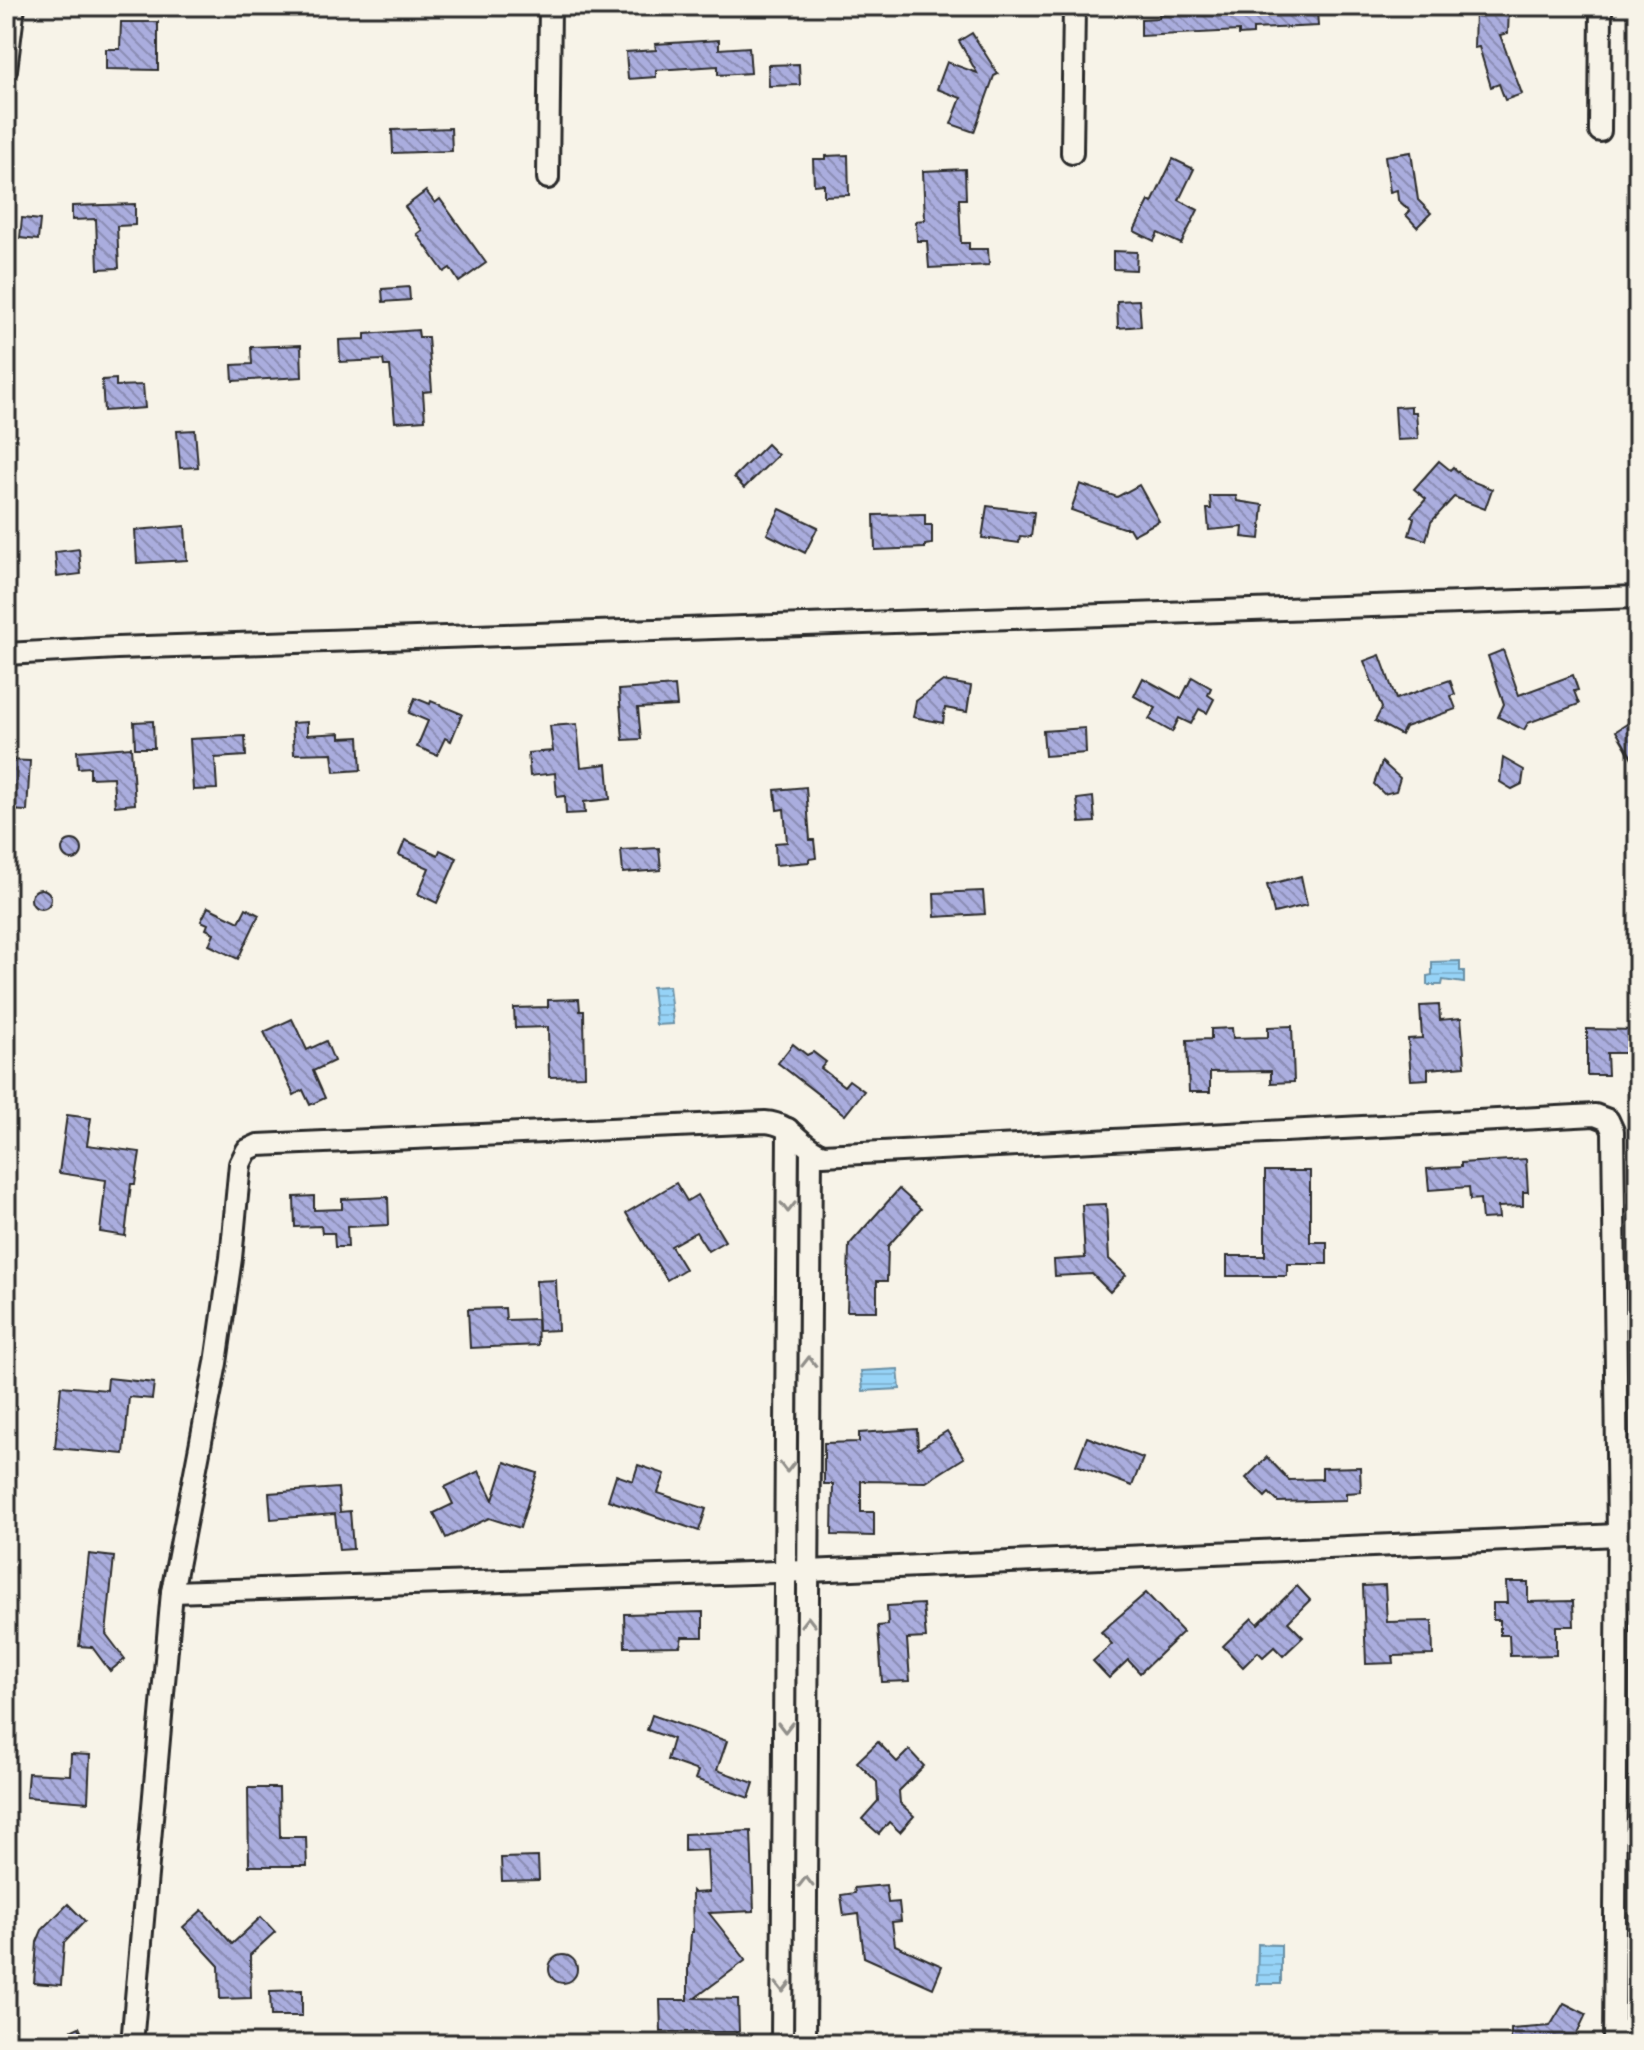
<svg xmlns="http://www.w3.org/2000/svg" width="1644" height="2050" font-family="'Playpen Sans',sans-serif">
<defs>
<pattern id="water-rules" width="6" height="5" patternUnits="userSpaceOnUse" patternTransform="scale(2)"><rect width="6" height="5" fill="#96d3f7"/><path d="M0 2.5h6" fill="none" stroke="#81b5d4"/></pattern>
<pattern id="building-back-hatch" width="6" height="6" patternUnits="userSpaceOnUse" patternTransform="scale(2)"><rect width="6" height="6" fill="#aaadde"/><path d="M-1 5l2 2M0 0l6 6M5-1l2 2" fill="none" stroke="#8b8db4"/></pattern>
</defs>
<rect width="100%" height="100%" fill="#f7f3e8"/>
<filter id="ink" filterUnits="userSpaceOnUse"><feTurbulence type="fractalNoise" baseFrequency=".0125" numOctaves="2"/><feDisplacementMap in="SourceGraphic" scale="16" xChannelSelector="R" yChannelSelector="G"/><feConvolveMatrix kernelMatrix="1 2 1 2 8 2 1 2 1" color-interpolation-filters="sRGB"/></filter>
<g filter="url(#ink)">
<!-- water -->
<g fill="url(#water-rules)" stroke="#6b90a5" stroke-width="2">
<polygon points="1460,961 1460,971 1464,971 1464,983 1443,980 1442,985 1427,985 1427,976 1432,975 1432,962"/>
<polygon points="669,986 673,1024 656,1025 652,987"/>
<polygon points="898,1369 900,1389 863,1391 861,1371"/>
<polygon points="1258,1944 1281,1945 1281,1984 1257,1984"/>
</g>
<!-- building -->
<g fill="url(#building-back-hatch)" stroke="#2b2b2b" stroke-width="2">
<polygon points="1170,6 1200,6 1200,15 1230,13 1230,10 1264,9 1264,13 1317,11 1318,26 1253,29 1253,34 1239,35 1239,31 1141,36 1141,19 1159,18 1159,15 1170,14"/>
<polygon points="1509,9 1508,33 1500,35 1522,94 1505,100 1499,84 1491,87 1479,47 1474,48 1475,11"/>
<polygon points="121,22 158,22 158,70 106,69 106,49 120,49"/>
<polygon points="972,33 998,74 994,76 974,132 951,124 961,98 937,89 947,62 977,73 959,41"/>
<polygon points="719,40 719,49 749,47 751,73 718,75 718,66 656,70 656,77 628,79 626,52 656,50 655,44"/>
<polygon points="799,64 800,85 769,86 768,65"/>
<polygon points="451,128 452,151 393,153 392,130"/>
<polygon points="1411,152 1418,200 1431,213 1417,227 1406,215 1410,211 1398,200 1397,190 1390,192 1385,156"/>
<polygon points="848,155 849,195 824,196 824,184 814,185 813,159 826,159 826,156"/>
<polygon points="1173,159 1194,169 1179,200 1198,210 1181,244 1158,233 1154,241 1134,231 1149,201 1152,203"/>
<polygon points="965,169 966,199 959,199 961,243 969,243 969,249 988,249 989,265 929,268 927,241 917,241 916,221 925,220 923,171"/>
<polygon points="426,191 435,203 440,199 486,263 459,282 450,268 444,272 417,234 422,230 405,207"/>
<polygon points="135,204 135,225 117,226 119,268 98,269 96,219 72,220 72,206"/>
<polygon points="22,218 40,220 38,240 20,238"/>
<polygon points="1113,251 1137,252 1136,270 1113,269"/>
<polygon points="409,287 410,300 383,302 382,289"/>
<polygon points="1139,300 1141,326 1118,328 1117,301"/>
<polygon points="418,330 419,337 428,337 432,391 423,392 425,420 395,422 390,366 384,366 383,360 340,362 339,340 365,339 365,334"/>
<polygon points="301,345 302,377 233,381 232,365 252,364 251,347"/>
<polygon points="116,379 116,386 143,385 145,408 104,411 102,380"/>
<polygon points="1411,406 1411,412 1416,412 1418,439 1397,440 1395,407"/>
<polygon points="195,430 198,467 180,468 177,431"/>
<polygon points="767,444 778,455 744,488 734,477"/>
<polygon points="1439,461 1450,470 1453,467 1466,479 1492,489 1485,509 1454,497 1431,522 1426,540 1409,535 1414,518 1411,516 1426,499 1414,489"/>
<polygon points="1080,484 1117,497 1139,485 1159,521 1133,535 1129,528 1123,528 1071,510"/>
<polygon points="1210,496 1236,496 1237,501 1263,505 1260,539 1242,537 1243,527 1209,530 1207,509 1211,509"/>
<polygon points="987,506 1034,512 1031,537 1020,536 1019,543 982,538"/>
<polygon points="780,509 818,527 805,553 767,534"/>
<polygon points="925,514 925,525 932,525 932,544 925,545 925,548 875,550 874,515"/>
<polygon points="185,526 187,560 137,563 135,530"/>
<polygon points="79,549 81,574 57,577 55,552"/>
<polygon points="1503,650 1519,695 1573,675 1578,690 1574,691 1579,704 1528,723 1524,730 1498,717 1504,704 1488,656"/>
<polygon points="1380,655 1396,699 1450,680 1455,694 1451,696 1456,709 1405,727 1401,735 1375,721 1382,708 1364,661"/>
<polygon points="1192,677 1211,688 1208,695 1214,699 1207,713 1199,709 1191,724 1179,718 1172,732 1149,719 1156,708 1134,696 1143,678 1181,699"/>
<polygon points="943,681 971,686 967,712 945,708 943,723 913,717 916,701"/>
<polygon points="675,686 677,706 638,708 641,739 623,740 619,690"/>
<polygon points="415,698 430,704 431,701 462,714 451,741 445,738 437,755 417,747 428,721 409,713"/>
<polygon points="153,721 154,748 135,748 134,722"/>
<polygon points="307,722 307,735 340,733 340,738 359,737 361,770 334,772 332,753 294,754 292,723"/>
<polygon points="1630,722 1638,734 1638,768 1616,731"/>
<polygon points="577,724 581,767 607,764 610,799 584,802 585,813 566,814 565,796 557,797 555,773 530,776 528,753 553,751 550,726"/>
<polygon points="1085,728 1086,753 1045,756 1043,731"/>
<polygon points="245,736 246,756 215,758 217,789 193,790 190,739"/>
<polygon points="131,747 135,804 115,806 113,777 90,778 90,767 78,768 77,751"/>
<polygon points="1503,758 1524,770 1522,784 1512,789 1500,782"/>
<polygon points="7,760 30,761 27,811 6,810"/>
<polygon points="1382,762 1400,778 1396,791 1384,794 1374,784"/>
<polygon points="806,787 810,840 814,840 816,858 809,859 809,862 776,865 775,843 787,842 784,809 777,810 775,790"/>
<polygon points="1093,797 1095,822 1080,823 1077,799"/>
<circle cx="72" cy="850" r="10"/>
<polygon points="405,840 438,855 440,850 457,858 437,903 418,894 429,868 399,855"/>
<polygon points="659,848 661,870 623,873 621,850"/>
<polygon points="1301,876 1307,905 1274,913 1267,885"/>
<circle cx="41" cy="899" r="10"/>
<polygon points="983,891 985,914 935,917 934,893"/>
<polygon points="208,907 239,922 246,908 259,915 238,959 209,945 214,933 206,929 208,924 201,921"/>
<polygon points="579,999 580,1011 584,1011 585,1076 549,1077 548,1027 515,1028 514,1008 548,1007 548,1000"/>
<polygon points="1439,1005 1440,1020 1461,1018 1465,1066 1428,1069 1428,1079 1411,1080 1408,1039 1422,1038 1420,1006"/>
<polygon points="292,1019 307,1050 326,1041 334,1061 313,1071 325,1098 310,1105 303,1090 294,1095 264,1032"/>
<polygon points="1292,1026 1294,1082 1271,1083 1271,1071 1210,1072 1210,1092 1189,1092 1187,1040 1211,1039 1211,1029 1232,1028 1233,1038 1268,1037 1268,1027"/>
<polygon points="1587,1029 1638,1030 1638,1053 1607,1053 1608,1075 1587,1075"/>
<polygon points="793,1044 807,1055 813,1052 826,1062 821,1068 844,1086 849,1080 864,1091 845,1115 778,1063"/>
<polygon points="67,1115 91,1118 87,1145 140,1152 135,1184 131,1184 125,1236 100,1232 106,1180 59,1173"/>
<polygon points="1526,1159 1528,1192 1523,1192 1523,1206 1498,1207 1499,1218 1482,1219 1480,1199 1470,1200 1469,1187 1429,1190 1427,1169 1461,1167 1461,1163"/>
<polygon points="1265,1171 1310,1171 1310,1242 1327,1242 1327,1264 1287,1264 1287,1276 1227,1276 1227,1256 1265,1256"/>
<polygon points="676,1183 687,1201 697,1195 725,1241 708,1251 696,1232 671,1246 685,1269 667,1280 626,1213"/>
<polygon points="899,1189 921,1209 888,1246 887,1281 877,1281 877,1311 847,1311 849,1245"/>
<polygon points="314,1196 314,1210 342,1209 342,1199 388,1197 389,1225 347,1227 348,1247 335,1247 334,1233 322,1233 321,1226 295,1227 294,1197"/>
<polygon points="1106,1204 1109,1259 1126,1275 1110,1292 1092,1274 1055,1276 1054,1260 1085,1258 1082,1205"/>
<polygon points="556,1280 558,1330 538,1331 536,1281"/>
<polygon points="505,1308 506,1320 537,1319 538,1345 470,1348 468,1309"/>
<polygon points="108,1378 154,1383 152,1399 129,1397 124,1454 55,1448 61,1386 107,1390"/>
<polygon points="917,1429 918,1449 947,1431 964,1458 926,1482 861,1481 861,1512 874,1512 874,1536 832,1535 833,1484 824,1484 824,1443 859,1442 859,1433"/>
<polygon points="1087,1437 1143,1458 1132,1486 1076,1465"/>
<polygon points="1267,1457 1289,1480 1322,1479 1322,1468 1360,1467 1361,1492 1346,1493 1346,1500 1278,1502 1269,1493 1265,1497 1246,1478"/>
<polygon points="505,1462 537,1473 520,1528 489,1518 446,1538 434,1513 453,1504 445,1487 479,1471 493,1500"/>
<polygon points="638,1465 665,1474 658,1493 706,1509 699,1531 608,1500 616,1475 633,1481"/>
<polygon points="338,1488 340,1512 350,1511 353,1549 339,1550 335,1514 271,1519 269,1493"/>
<polygon points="89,1554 114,1557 106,1634 125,1659 110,1671 92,1647 79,1646"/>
<polygon points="1506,1582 1528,1582 1528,1602 1573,1601 1574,1626 1556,1626 1556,1655 1510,1656 1509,1635 1500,1635 1500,1620 1493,1620 1493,1603 1507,1603"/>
<polygon points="1385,1585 1387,1622 1432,1621 1433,1655 1393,1656 1394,1663 1366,1664 1363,1586"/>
<polygon points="1297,1586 1310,1600 1288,1622 1303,1637 1283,1656 1274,1647 1263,1657 1258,1652 1243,1667 1223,1646 1252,1618 1258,1624"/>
<polygon points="1146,1593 1183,1632 1140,1673 1128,1660 1109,1678 1093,1661 1112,1644 1101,1632"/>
<polygon points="923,1604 926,1638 907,1639 910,1681 882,1682 878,1626 888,1625 887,1606"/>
<polygon points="703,1612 703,1637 682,1637 680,1646 625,1647 624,1614"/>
<polygon points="652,1715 727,1741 717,1770 754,1783 749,1798 695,1779 698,1771 667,1760 673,1739 647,1730"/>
<polygon points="878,1742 897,1762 909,1750 924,1766 899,1791 900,1803 914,1816 900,1832 889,1822 879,1834 862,1819 878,1801 877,1782 857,1762"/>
<polygon points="71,1754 90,1755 88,1802 26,1797 28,1773 70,1775"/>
<polygon points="248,1788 279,1788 280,1837 306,1837 307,1866 249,1866"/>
<polygon points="751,1831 754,1911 709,1913 746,1960 695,1998 738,1999 739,2032 661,2032 660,2000 688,2000 688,1965 689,1965 691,1932 693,1932 692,1891 694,1893 709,1892 707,1850 684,1851 684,1834"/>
<polygon points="538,1857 539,1880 502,1881 501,1858"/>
<polygon points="886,1885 888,1903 899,1902 901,1921 892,1922 895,1945 942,1966 933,1988 864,1957 859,1914 844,1916 841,1895 855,1893 854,1888"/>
<polygon points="68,1904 85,1921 64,1943 61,1985 34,1983 37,1942 42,1930"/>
<polygon points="202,1910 232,1944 261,1917 275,1932 250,1955 251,1998 220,1999 219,1966 183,1927"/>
<circle cx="563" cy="1969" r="14"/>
<polygon points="302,1990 302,2016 271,2016 270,1991"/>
<polygon points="1564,2003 1586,2014 1572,2044 1511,2044 1511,2029 1550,2026"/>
<polygon points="79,2027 87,2044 42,2044"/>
</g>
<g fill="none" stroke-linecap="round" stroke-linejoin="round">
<!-- minor casing -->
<g stroke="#2b2b2b" stroke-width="26">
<g id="minor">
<polyline points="6,70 14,6"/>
<polyline points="1600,131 1601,6"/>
<polyline points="1072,153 1074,6"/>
<polyline points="548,178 550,6"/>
<polyline points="6,654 117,648 1638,597"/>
<polyline points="172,1592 808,1571 1618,1535"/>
<path d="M132,2044L172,1592L216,1363L231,1258L240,1164L247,1150L258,1145L765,1122C794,1124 798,1146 823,1155L1595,1115L1608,1120L1613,1131L1618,1535L1614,2044"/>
<polyline points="782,2044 788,1129"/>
<polyline points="805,2044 811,1150"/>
</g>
</g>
<!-- minor -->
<use href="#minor" stroke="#f7f3e8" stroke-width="20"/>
</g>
<!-- one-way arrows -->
<defs><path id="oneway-chevron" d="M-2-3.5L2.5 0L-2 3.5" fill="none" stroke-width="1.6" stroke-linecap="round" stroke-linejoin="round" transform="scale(2)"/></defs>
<g stroke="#918f8a">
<use href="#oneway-chevron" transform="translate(788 1207) rotate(90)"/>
<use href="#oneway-chevron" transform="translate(809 1362) rotate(-90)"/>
<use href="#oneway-chevron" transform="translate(787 1467) rotate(90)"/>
<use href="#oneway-chevron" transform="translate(808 1622) rotate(-90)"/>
<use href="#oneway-chevron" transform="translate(785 1727) rotate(90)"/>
<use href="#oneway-chevron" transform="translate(806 1882) rotate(-90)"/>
<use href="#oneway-chevron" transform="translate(783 1987) rotate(90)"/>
</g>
</g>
<!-- margin -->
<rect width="1644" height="2050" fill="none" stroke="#f7f3e8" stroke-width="32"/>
<rect x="16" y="16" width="1612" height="2018" fill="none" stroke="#2b2b2b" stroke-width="3" filter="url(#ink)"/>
</svg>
